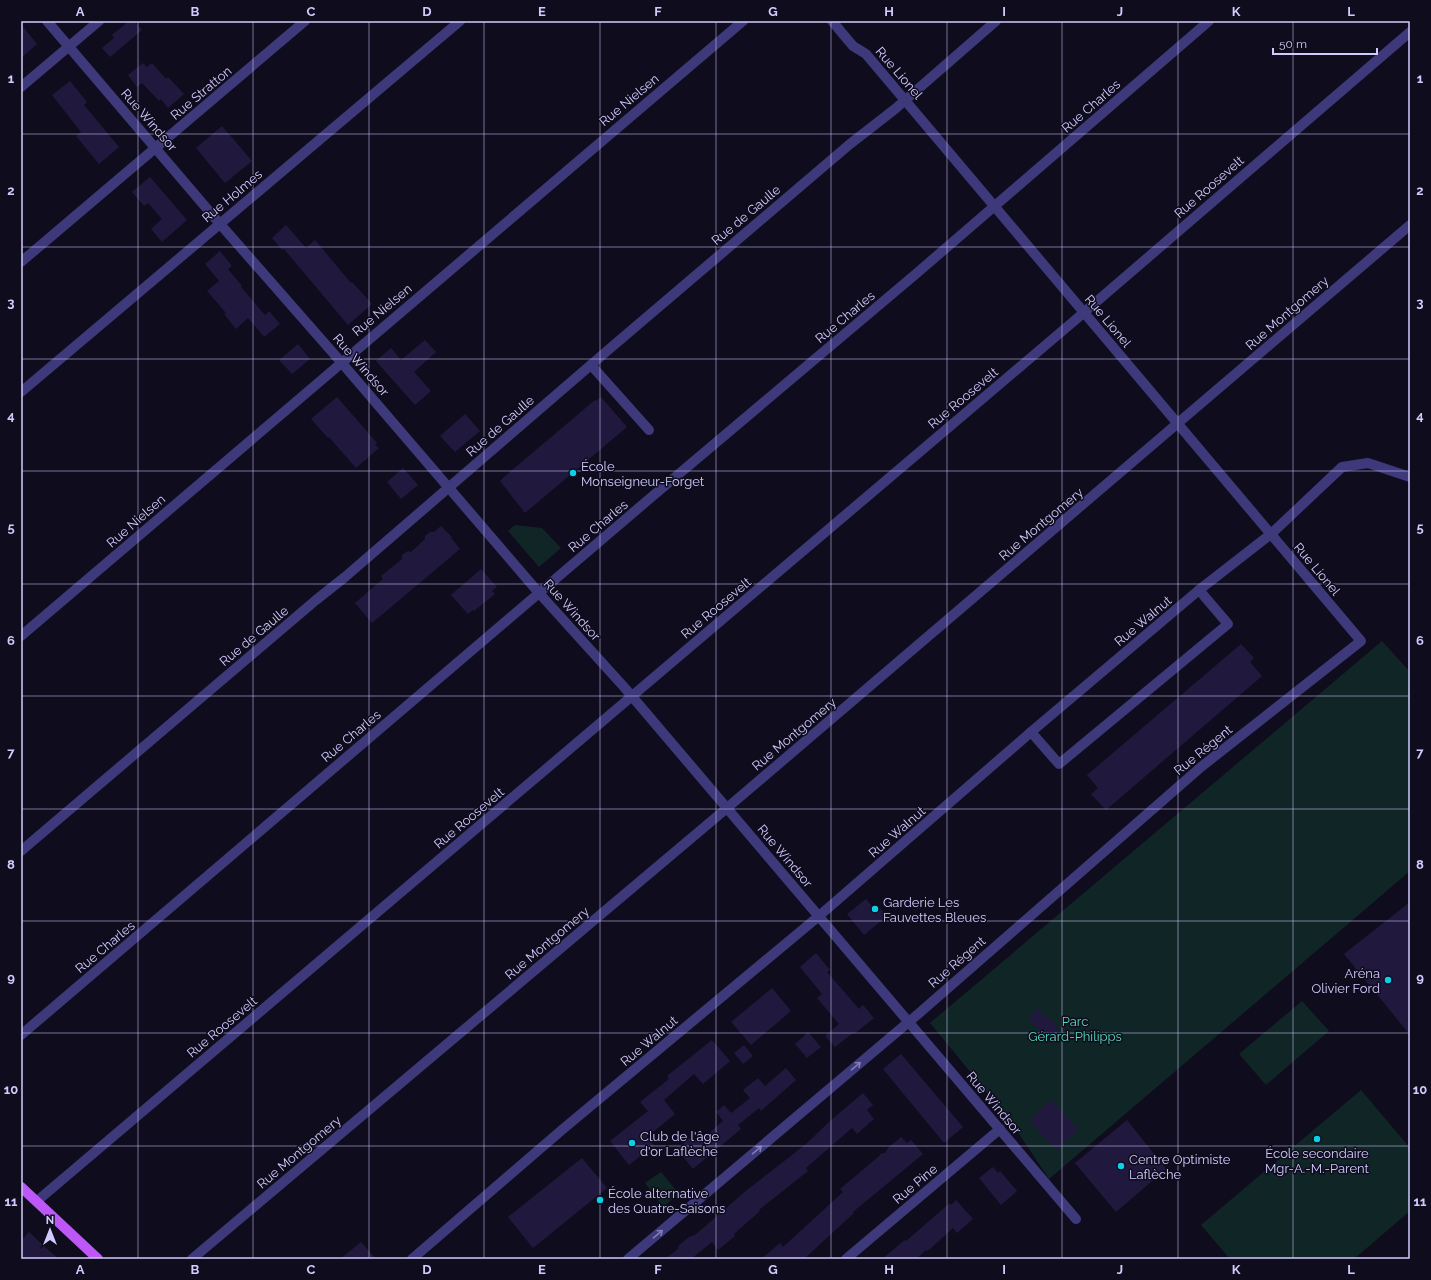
<svg xmlns="http://www.w3.org/2000/svg" width="1431" height="1280" font-family="Raleway,sans-serif">
<rect width="100%" height="100%" fill="#0f0c1d"/>
<!-- green -->
<g fill="#102626">
<polygon points="515,525 542,528 561,548 539,567 508,531"/>
<polygon points="1382,641 1410,672 1410,871 1049,1179 1009,1119 930,1023"/>
<polygon points="1302,1001 1329,1031 1266,1085 1239,1054"/>
<polygon points="1361,1090 1410,1148 1410,1211 1354,1259 1230,1259 1201,1225"/>
<polygon points="661,1172 679,1194 663,1207 645,1183"/>
</g>
<!-- building -->
<g fill="#21193d">
<polygon points="129,21 134,21 142,30 110,57 102,48 114,38 112,35"/>
<polygon points="21,24 37,44 21,58"/>
<polygon points="143,63 147,67 152,63 166,79 168,77 184,94 168,108 161,99 159,101 142,83 137,87 128,75"/>
<polygon points="70,81 87,102 84,105 119,147 99,164 76,136 81,132 52,95"/>
<polygon points="222,126 252,161 225,183 196,148"/>
<polygon points="150,177 187,220 162,242 151,229 162,219 148,203 144,206 132,192"/>
<polygon points="286,225 306,248 315,240 351,283 352,282 372,304 348,325 284,249 282,250 272,238"/>
<polygon points="220,251 232,266 228,269 242,286 241,287 265,315 269,311 280,324 264,337 248,318 236,329 224,314 226,313 207,291 219,281 205,264"/>
<polygon points="425,340 436,352 414,372 431,391 415,405 376,361 391,348 401,360"/>
<polygon points="298,344 310,359 292,374 279,360"/>
<polygon points="337,397 377,443 375,445 379,448 356,468 329,437 328,438 311,419"/>
<polygon points="601,397 627,427 525,513 500,481 504,477 595,400 596,401"/>
<polygon points="465,414 480,431 455,452 440,436"/>
<polygon points="403,468 418,485 401,499 387,482"/>
<polygon points="441,526 452,537 451,538 460,549 372,623 355,603 383,579 381,576 402,559 402,555 408,551 411,552 425,539 425,536 430,532 434,532"/>
<polygon points="481,569 497,587 492,591 495,594 474,611 473,610 468,614 451,595"/>
<polygon points="1241,644 1254,658 1250,662 1262,676 1106,810 1091,794 1098,788 1087,775"/>
<polygon points="866,899 876,911 880,908 887,916 864,935 847,914"/>
<polygon points="1410,902 1410,1035 1344,954"/>
<polygon points="816,953 830,970 827,972 859,1009 863,1005 874,1018 854,1034 853,1033 835,1047 825,1036 839,1024 817,998 822,994 800,967"/>
<polygon points="772,988 791,1011 751,1045 731,1022"/>
<polygon points="1038,1008 1048,1020 1051,1018 1059,1029 1056,1031 1061,1037 1051,1045 1028,1017"/>
<polygon points="808,1032 821,1047 807,1058 795,1044"/>
<polygon points="712,1040 730,1061 703,1084 694,1074 664,1100 675,1114 647,1137 654,1145 629,1165 610,1141 648,1111 640,1102 669,1079 667,1076"/>
<polygon points="744,1045 753,1056 743,1064 734,1053"/>
<polygon points="901,1054 963,1127 944,1143 883,1069"/>
<polygon points="786,1068 796,1080 761,1111 759,1108 738,1125 741,1129 693,1169 677,1149 692,1136 694,1140 701,1134 704,1137 723,1121 716,1112 724,1105 731,1113 750,1098 743,1090 758,1078 765,1086"/>
<polygon points="863,1093 873,1105 867,1110 874,1119 857,1134 852,1128 806,1168 808,1171 759,1210 760,1211 734,1234 735,1236 718,1250 712,1242 691,1259 665,1259 679,1248 678,1246 689,1237 695,1235 747,1190 806,1144 830,1121"/>
<polygon points="1051,1100 1078,1130 1056,1150 1029,1120"/>
<polygon points="1127,1120 1166,1169 1116,1212 1075,1163"/>
<polygon points="901,1137 907,1143 911,1140 923,1154 853,1212 854,1213 804,1259 761,1259 780,1243 783,1247 843,1192 840,1189 878,1157 882,1153 885,1153 888,1148"/>
<polygon points="582,1158 607,1188 533,1248 508,1217"/>
<polygon points="993,1167 998,1173 1000,1171 1017,1191 1001,1205 979,1178"/>
<polygon points="956,1200 973,1219 957,1233 953,1228 930,1249 927,1251 926,1250 916,1259 882,1259 905,1240 906,1241 950,1203 951,1205"/>
<polygon points="29,1232 46,1248 59,1259 21,1259 21,1241"/>
<polygon points="361,1242 376,1259 340,1259"/>
</g>
<g fill="none" stroke-linecap="round" stroke-linejoin="round">
<!-- minor -->
<g stroke="#3d397a" stroke-width="10">
<polyline points="47,21 220,224 341,362 539,593 624,687 1076,1219"/>
<polyline points="21,87 99,21"/>
<polyline points="21,262 305,21"/>
<polyline points="591,365 649,430"/>
<polyline points="21,392 460,21"/>
<polyline points="21,636 743,21"/>
<polyline points="1031,732 1059,764 1228,624 1199,590"/>
<polyline points="21,851 316,600 345,577 607,351 850,144 895,109 996,21"/>
<polyline points="21,1035 648,500 917,273 1209,21"/>
<polyline points="37,1201 1074,321 1410,32"/>
<polyline points="192,1259 727,808 1410,225"/>
<polyline points="412,1259 563,1129 819,916 1031,732 1199,590 1271,534 1342,467 1368,463 1410,477"/>
<polyline points="628,1259 917,1015 1201,767 1361,641 866,54 853,46 832,21"/>
<polyline points="846,1259 1000,1129"/>
</g>
<!-- major -->
<polyline stroke="#bd57f7" stroke-width="10" points="21,1187 98,1259"/>
</g>
<!-- one-way arrows -->
<defs><path id="oneway-shaft" d="M-6 0H5M1.5-3L5.5 0L1.5 3" fill="none" stroke-width="1.6" stroke-linecap="round" stroke-linejoin="round"/></defs>
<g stroke="#807bb5">
<use href="#oneway-shaft" transform="translate(856 1066) rotate(-40)"/>
<use href="#oneway-shaft" transform="translate(757 1150) rotate(-40)"/>
<use href="#oneway-shaft" transform="translate(658 1234) rotate(-40)"/>
</g>
<!-- grid -->
<path fill="none" stroke="#d1cbfd" stroke-width="1" stroke-opacity="0.55" d="M138,21V1259M253,21V1259M369,21V1259M484,21V1259M600,21V1259M716,21V1259M831,21V1259M947,21V1259M1062,21V1259M1178,21V1259M1293,21V1259M21,134H1410M21,247H1410M21,359H1410M21,471H1410M21,584H1410M21,696H1410M21,809H1410M21,921H1410M21,1033H1410M21,1146H1410"/>
<!-- markers -->
<g fill="#0bd0e9" stroke="#0f0c1d" stroke-width="1.5">
<circle cx="573" cy="473" r="4"/>
<circle cx="875" cy="909" r="4"/>
<circle cx="1388" cy="980" r="4"/>
<circle cx="1317" cy="1139" r="4"/>
<circle cx="632" cy="1143" r="4"/>
<circle cx="1121" cy="1166" r="4"/>
<circle cx="600" cy="1200" r="4"/>
</g>
<g text-anchor="middle" dominant-baseline="central" stroke-width="3" stroke-linejoin="round" paint-order="stroke">
<!-- street labels -->
<g font-size="13" fill="#d1cbfd" stroke="#0f0c1d">
<text transform="translate(899 73) rotate(49)">Rue Lionel</text>
<text transform="translate(201 93) rotate(-40)">Rue Stratton</text>
<text transform="translate(629 100) rotate(-40)">Rue Nielsen</text>
<text transform="translate(1091 106) rotate(-41)">Rue Charles</text>
<text transform="translate(149 120) rotate(49)">Rue Windsor</text>
<text transform="translate(1209 187) rotate(-41)">Rue Roosevelt</text>
<text transform="translate(232 196) rotate(-40)">Rue Holmes</text>
<text transform="translate(746 215) rotate(-40)">Rue de Gaulle</text>
<text transform="translate(382 310) rotate(-40)">Rue Nielsen</text>
<text transform="translate(1287 313) rotate(-41)">Rue Montgomery</text>
<text transform="translate(845 317) rotate(-40)">Rue Charles</text>
<text transform="translate(1108 321) rotate(50)">Rue Lionel</text>
<text transform="translate(361 365) rotate(49)">Rue Windsor</text>
<text transform="translate(963 398) rotate(-40)">Rue Roosevelt</text>
<text transform="translate(500 426) rotate(-41)">Rue de Gaulle</text>
<text transform="translate(136 521) rotate(-41)">Rue Nielsen</text>
<text transform="translate(1041 524) rotate(-40)">Rue Montgomery</text>
<text transform="translate(598 526) rotate(-40)">Rue Charles</text>
<text transform="translate(1317 569) rotate(50)">Rue Lionel</text>
<text transform="translate(716 608) rotate(-40)">Rue Roosevelt</text>
<text transform="translate(572 610) rotate(48)">Rue Windsor</text>
<text transform="translate(1143 621) rotate(-40)">Rue Walnut</text>
<text transform="translate(254 636) rotate(-40)">Rue de Gaulle</text>
<text transform="translate(794 734) rotate(-40)">Rue Montgomery</text>
<text transform="translate(351 736) rotate(-40)">Rue Charles</text>
<text transform="translate(1203 750) rotate(-39)">Rue Régent</text>
<text transform="translate(469 818) rotate(-40)">Rue Roosevelt</text>
<text transform="translate(897 832) rotate(-41)">Rue Walnut</text>
<text transform="translate(785 856) rotate(50)">Rue Windsor</text>
<text transform="translate(547 943) rotate(-40)">Rue Montgomery</text>
<text transform="translate(105 947) rotate(-40)">Rue Charles</text>
<text transform="translate(957 962) rotate(-41)">Rue Régent</text>
<text transform="translate(222 1027) rotate(-40)">Rue Roosevelt</text>
<text transform="translate(649 1041) rotate(-40)">Rue Walnut</text>
<text transform="translate(994 1103) rotate(50)">Rue Windsor</text>
<text transform="translate(299 1152) rotate(-40)">Rue Montgomery</text>
<text transform="translate(915 1184) rotate(-40)">Rue Pine</text>
</g>
<!-- poi labels -->
<g font-size="13" fill="#d1cbfd" stroke="#0f0c1d" text-anchor="start">
<text x="581" y="466">École<tspan x="581" dy="15">Monseigneur-Forget</tspan></text>
<text x="883" y="902">Garderie Les<tspan x="883" dy="15">Fauvettes Bleues</tspan></text>
<text x="1380" y="973" text-anchor="end">Aréna<tspan x="1380" dy="15">Olivier Ford</tspan></text>
<text x="640" y="1136">Club de l'âge<tspan x="640" dy="15">d'or Laflèche</tspan></text>
<text x="1317" y="1153" text-anchor="middle">École secondaire<tspan x="1317" dy="15">Mgr-A.-M.-Parent</tspan></text>
<text x="1129" y="1159">Centre Optimiste<tspan x="1129" dy="15">Laflèche</tspan></text>
<text x="608" y="1193">École alternative<tspan x="608" dy="15">des Quatre-Saisons</tspan></text>
</g>
<!-- park labels -->
<g font-size="13" fill="#5bd8ba" stroke="#0f0c1d">
<text x="1075" y="1021">Parc<tspan x="1075" dy="15">Gérard-Philipps</tspan></text>
</g>
</g>
<!-- border -->
<rect width="1431" height="1280" fill="none" stroke="#0f0c1d" stroke-width="44"/>
<!-- north arrow -->
<g transform="translate(50 1230)" stroke="#0f0c1d" stroke-width="3" paint-order="stroke">
<path d="M0-3L7 15L0 10L-7 15Z" fill="#d1cbfd"/>
<text y="-6" font-size="11" font-weight="bold" text-anchor="middle" fill="#d1cbfd">N</text>
</g>
<!-- scale -->
<path d="M1273 48v6h104v-6" fill="none" stroke="#d1cbfd" stroke-width="2"/>
<text x="1279" y="48" font-size="12" fill="#d1cbfd" stroke="#0f0c1d" stroke-width="3" paint-order="stroke">50 m</text>
<rect x="22" y="22" width="1387" height="1236" fill="none" stroke="#d1cbfd" stroke-width="1.5"/>
<g font-size="13" text-anchor="middle" font-weight="bold" fill="#d1cbfd">
<text x="80" y="16">A</text>
<text x="195" y="16">B</text>
<text x="311" y="16">C</text>
<text x="427" y="16">D</text>
<text x="542" y="16">E</text>
<text x="658" y="16">F</text>
<text x="773" y="16">G</text>
<text x="889" y="16">H</text>
<text x="1004" y="16">I</text>
<text x="1120" y="16">J</text>
<text x="1236" y="16">K</text>
<text x="1351" y="16">L</text>
<text x="11" y="83">1</text>
<text x="1420" y="83">1</text>
<text x="11" y="195">2</text>
<text x="1420" y="195">2</text>
<text x="11" y="307">3</text>
<text x="1420" y="307">3</text>
<text x="11" y="420">4</text>
<text x="1420" y="420">4</text>
<text x="11" y="532">5</text>
<text x="1420" y="532">5</text>
<text x="11" y="645">6</text>
<text x="1420" y="645">6</text>
<text x="11" y="757">7</text>
<text x="1420" y="757">7</text>
<text x="11" y="869">8</text>
<text x="1420" y="869">8</text>
<text x="11" y="982">9</text>
<text x="1420" y="982">9</text>
<text x="11" y="1094">10</text>
<text x="1420" y="1094">10</text>
<text x="11" y="1206">11</text>
<text x="1420" y="1206">11</text>
<text x="80" y="1274">A</text>
<text x="195" y="1274">B</text>
<text x="311" y="1274">C</text>
<text x="427" y="1274">D</text>
<text x="542" y="1274">E</text>
<text x="658" y="1274">F</text>
<text x="773" y="1274">G</text>
<text x="889" y="1274">H</text>
<text x="1004" y="1274">I</text>
<text x="1120" y="1274">J</text>
<text x="1236" y="1274">K</text>
<text x="1351" y="1274">L</text>
</g>
</svg>
